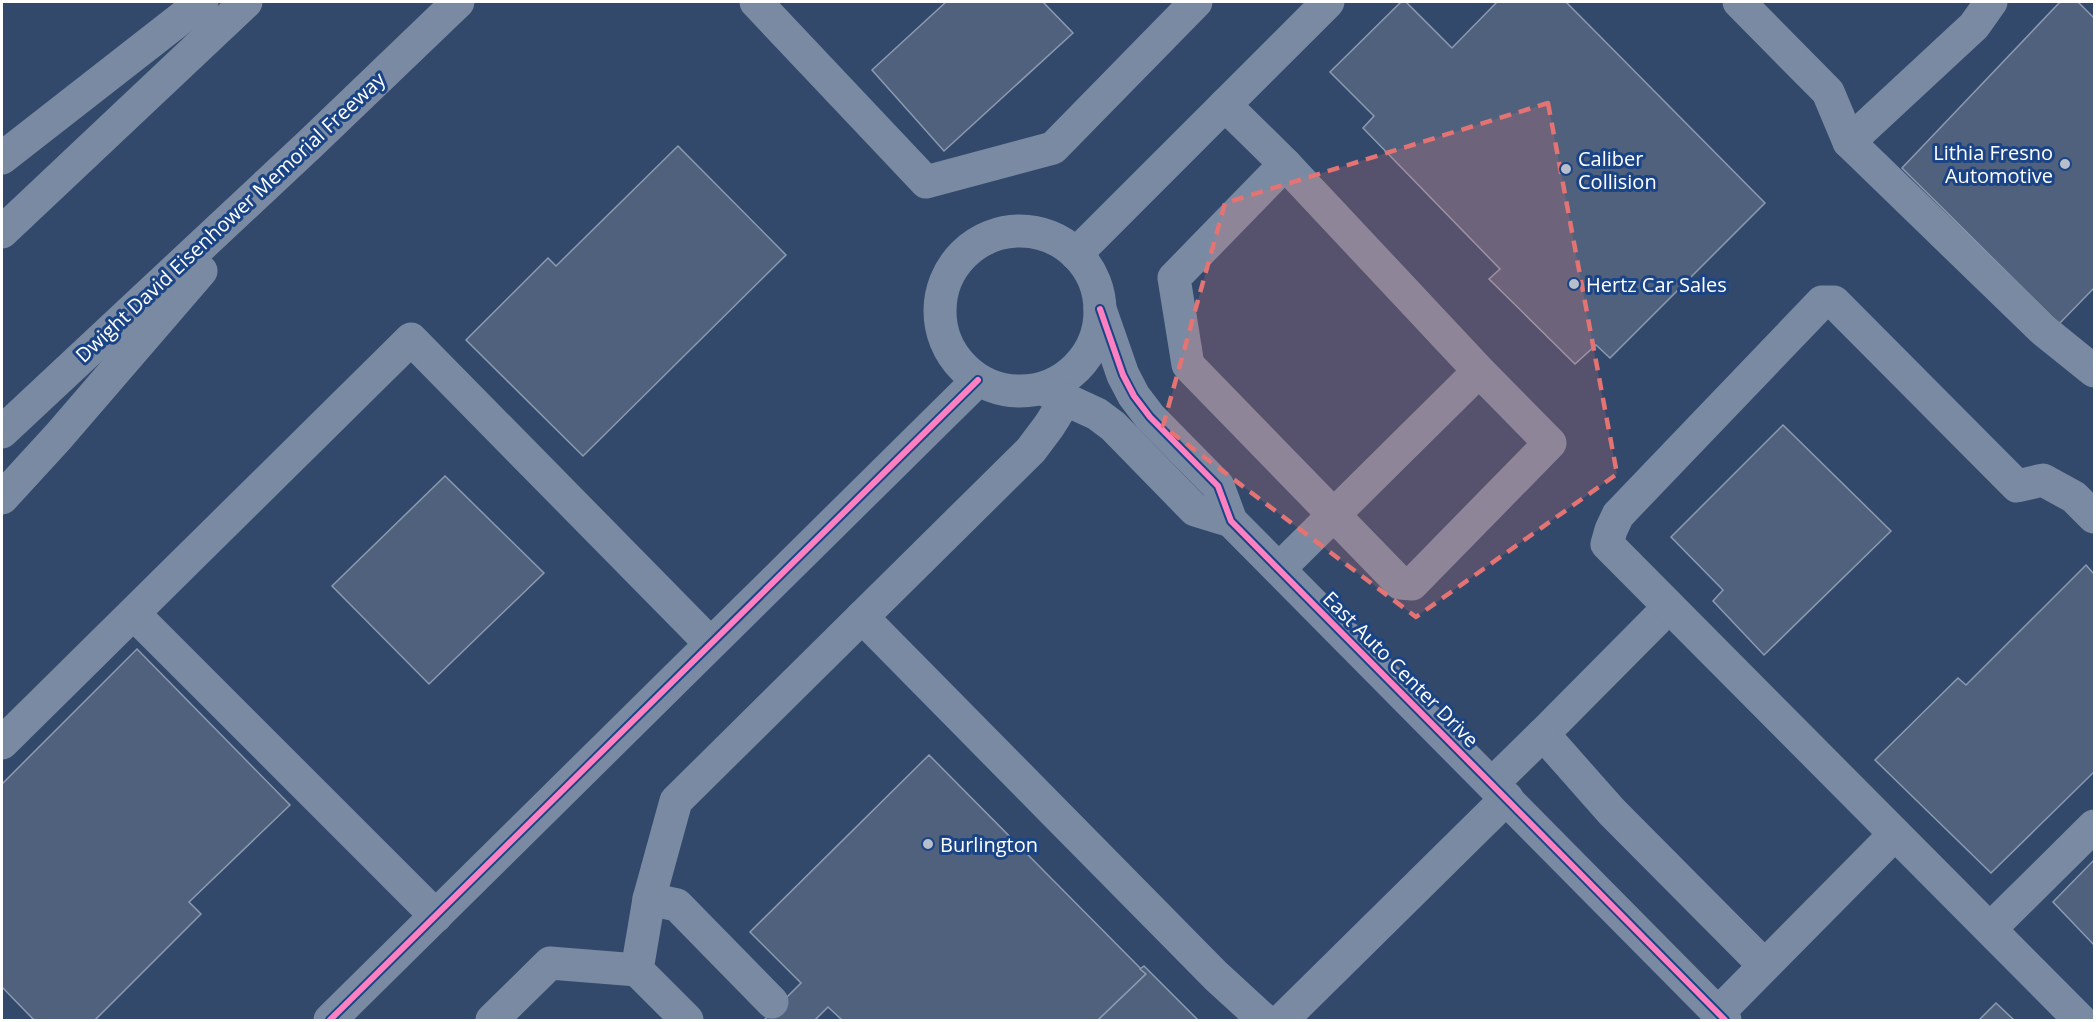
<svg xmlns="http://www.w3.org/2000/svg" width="2096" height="1022" font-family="'Open Sans',sans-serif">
<rect width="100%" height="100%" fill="#32496c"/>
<!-- building -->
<g fill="#4f617d" stroke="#8c9ab0" stroke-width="1.5">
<polygon points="946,2 1043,2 1073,33 944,151 872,70"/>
<polygon points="1401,2 1406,2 1452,48 1497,2 1566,2 1765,203 1610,358 1596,345 1575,364 1489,279 1500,269 1363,128 1374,116 1330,72"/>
<polygon points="2060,2 2078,2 2094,18 2094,288 2059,324 1902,168"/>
<polygon points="678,146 786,255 583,456 466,340 548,258 556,266"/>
<polygon points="1783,425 1891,531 1764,655 1713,601 1723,590 1671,537"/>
<polygon points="445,476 544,573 429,684 332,586"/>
<polygon points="2086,565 2094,574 2094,772 1991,873 1875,760 1958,678 1966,685"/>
<polygon points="137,649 290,805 189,902 201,914 95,1020 34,1020 2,987 2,784"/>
<polygon points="929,755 1146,974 1098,1020 842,1020 828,1007 815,1020 764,1020 801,983 750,932"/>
<polygon points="2094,860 2094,945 2053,902"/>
<polygon points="1144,966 1198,1020 1098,1020 1146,974 1140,969"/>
<polygon points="1996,1003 2014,1020 1979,1020"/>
</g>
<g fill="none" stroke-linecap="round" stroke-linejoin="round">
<!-- minor -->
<g stroke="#798aa2" stroke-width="33">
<polyline points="756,2 926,182 1053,148 1196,2"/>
<polyline points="1739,2 1828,92 1849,142 2042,329 2094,371"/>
<polyline points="1225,105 1285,164"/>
<polyline points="1849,142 1974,26 1991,2"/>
<circle cx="1020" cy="311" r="80"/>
<polyline points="1076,254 1328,2"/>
<polyline points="1100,309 1123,375 1134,396 1150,417 1218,486 1231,521 1725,1020"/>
<polyline points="1045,390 1097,414 1113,426 1195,510 1231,521"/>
<polyline points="1279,569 1479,371 1550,443 1412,584 1400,583 1188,365 1174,278 1285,164 1479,371"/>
<polyline points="1669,607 1543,734 1612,812 1764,965"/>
<polyline points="134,614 436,916"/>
<polyline points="862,617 1216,976 1264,1020"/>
<polyline points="2,743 411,339 710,643"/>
<polyline points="1492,784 1543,734"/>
<polyline points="649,899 677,905 772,1002"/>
<polyline points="1990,929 2094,826"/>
<polyline points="1718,1013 1895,834"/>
<polyline points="330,1020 978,380"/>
<polyline points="492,1020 550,963 637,970"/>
<polyline points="687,1020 637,970 649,899 676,801 1031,450 1049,426 1066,399"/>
<polyline points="1282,1020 1507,798"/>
<polyline points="2080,1020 1607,544 1611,530 1618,515 1822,302 1834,302 2017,486 2043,480 2074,497 2094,517"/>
</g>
<!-- highway -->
<g stroke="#7a8aa2" stroke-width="33">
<polyline points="2,158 202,2"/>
<polyline points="2,232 246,2"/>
<polyline points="2,432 310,144 458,2"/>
<polyline points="2,498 58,437 201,271"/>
</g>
<!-- cycleway casing -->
<g stroke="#1a4485" stroke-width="10">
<g id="cycleway">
<polyline points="1100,309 1123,375 1134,396 1150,417 1218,486 1231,521 1725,1020"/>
<polyline points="330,1020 978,380"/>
</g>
</g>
<!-- cycleway -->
<use href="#cycleway" stroke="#ff80c0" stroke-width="6"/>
</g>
<!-- marked area -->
<path fill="#e47373" fill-opacity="0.2" stroke="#e47373" stroke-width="4.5" stroke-dasharray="12 8" stroke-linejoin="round" d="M1548,103L1617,474L1416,617L1163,426L1225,203Z"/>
<!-- markers -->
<g fill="#b7bfcc" stroke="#1a4485" stroke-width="2">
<circle cx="2065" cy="164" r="6"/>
<circle cx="1566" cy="169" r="6"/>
<circle cx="1574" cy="284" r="6"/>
<circle cx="928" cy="844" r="6"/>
</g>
<g text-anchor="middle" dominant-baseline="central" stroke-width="6" stroke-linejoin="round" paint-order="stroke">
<!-- poi labels -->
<g font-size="20" fill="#fff" stroke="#1a4485" text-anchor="start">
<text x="2053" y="152" text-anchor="end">Lithia Fresno<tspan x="2053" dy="23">Automotive</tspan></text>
<text x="1578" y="158">Caliber<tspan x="1578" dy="23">Collision</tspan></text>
<text x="1586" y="284">Hertz Car Sales</text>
<text x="940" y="844">Burlington</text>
</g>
<!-- street labels -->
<g font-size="20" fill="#fff" stroke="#1a4485">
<text transform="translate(230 217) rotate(-43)">Dwight David Eisenhower Memorial Freeway</text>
<text transform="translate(1401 669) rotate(45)">East Auto Center Drive</text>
</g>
</g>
<!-- border -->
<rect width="2096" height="1022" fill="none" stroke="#ffffff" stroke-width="6"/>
</svg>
